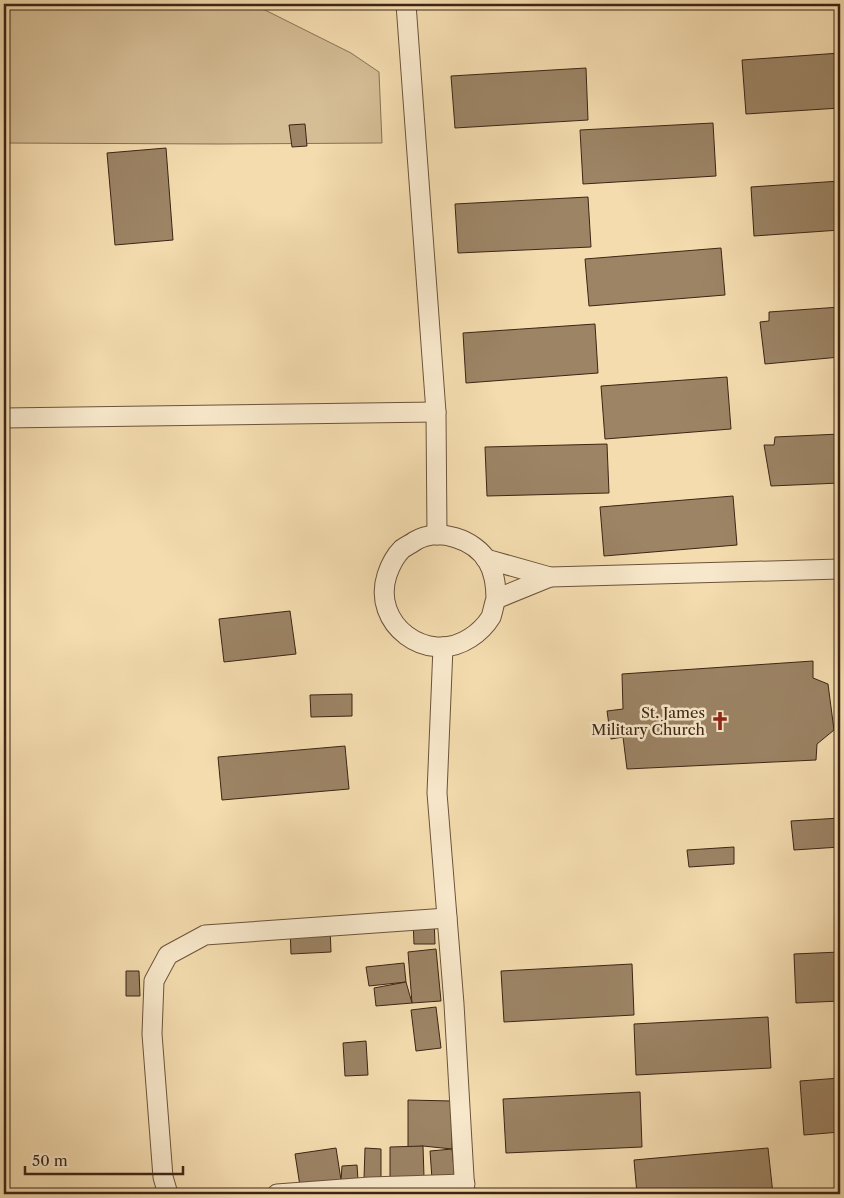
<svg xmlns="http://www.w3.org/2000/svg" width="844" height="1198" font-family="'Libre Caslon Text',serif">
<rect width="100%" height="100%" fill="#f4dcaf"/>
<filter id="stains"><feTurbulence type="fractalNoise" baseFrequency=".004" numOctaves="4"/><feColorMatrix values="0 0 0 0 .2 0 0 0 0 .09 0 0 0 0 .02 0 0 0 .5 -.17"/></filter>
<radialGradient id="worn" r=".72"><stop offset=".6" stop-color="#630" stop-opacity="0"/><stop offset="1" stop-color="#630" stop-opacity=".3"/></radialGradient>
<!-- green -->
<polygon fill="#d5bd95" stroke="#897154" points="4,4 253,4 351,53 379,72 382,143 218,144 4,143"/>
<!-- building -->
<g fill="#9c8465" stroke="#3d2514">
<polygon points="840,53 840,108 746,114 742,60"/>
<polygon points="586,68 588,120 455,128 451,76"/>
<polygon points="713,123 716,176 583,184 580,130"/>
<polygon points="305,124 307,146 292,147 289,125"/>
<polygon points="166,148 173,240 115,245 107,153"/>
<polygon points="840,181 840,230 754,236 751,187"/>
<polygon points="588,197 591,247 458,253 455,204"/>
<polygon points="721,248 725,295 589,306 585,259"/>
<polygon points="840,307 840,357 765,364 760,322 769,321 769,312"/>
<polygon points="595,324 598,373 466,383 463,333"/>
<polygon points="727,377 731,429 605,439 601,386"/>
<polygon points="840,434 840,483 771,486 764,445 774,445 775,437"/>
<polygon points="607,444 609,493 487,496 485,447"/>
<polygon points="733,496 737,545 604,556 600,507"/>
<polygon points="290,611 296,654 224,662 219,619"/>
<polygon points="813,661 813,678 828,684 834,730 817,744 816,760 627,769 623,737 611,739 607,711 623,709 622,674"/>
<polygon points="352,694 352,716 311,717 310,695"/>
<polygon points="345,746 349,789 222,800 218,757"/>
<polygon points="840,818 840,847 794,850 791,821"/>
<polygon points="734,847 734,864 689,867 687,850"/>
<polygon points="434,919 435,944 414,944 413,920"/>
<polygon points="330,927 331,952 291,954 290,928"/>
<polygon points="436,949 441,1001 412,1003 408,952"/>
<polygon points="840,952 840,1001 796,1003 794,954"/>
<polygon points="404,963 406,982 369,986 366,967"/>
<polygon points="632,964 634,1015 504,1022 501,971"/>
<polygon points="126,971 139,971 140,996 126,996"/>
<polygon points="406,982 412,1003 376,1006 374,988"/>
<polygon points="436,1007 441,1048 416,1051 411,1010"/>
<polygon points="768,1017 771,1068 636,1075 634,1024"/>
<polygon points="366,1041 368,1075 345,1076 343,1043"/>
<polygon points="840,1078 840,1132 804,1135 800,1081"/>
<polygon points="640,1092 642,1147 506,1153 503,1099"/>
<polygon points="408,1100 452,1101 452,1149 423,1146 408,1148"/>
<polygon points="423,1146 424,1177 390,1177 390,1147"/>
<polygon points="336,1148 341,1180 300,1186 295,1154"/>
<polygon points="365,1148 381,1149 381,1180 364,1179"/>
<polygon points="768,1148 773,1194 637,1194 634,1160"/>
<polygon points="452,1149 455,1178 432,1179 430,1151"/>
<polygon points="357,1165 358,1180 341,1180 342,1166"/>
</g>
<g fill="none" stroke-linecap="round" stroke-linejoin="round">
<!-- minor casing -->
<g stroke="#6b533b" stroke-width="21">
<g id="minor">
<polyline points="406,4 436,412 437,535"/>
<polyline points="4,418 436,412"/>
<polyline points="486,559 550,577 840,569"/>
<path d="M496,599C496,586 495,574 488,562C475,539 438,527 415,541C411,544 406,546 402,549C395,556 390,566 387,575C371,624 427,666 470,638C478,633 486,625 491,617C493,611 494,604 496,599L550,577"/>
<polyline points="443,647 437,793 454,1004 465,1194"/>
<polyline points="168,1194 163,1177 152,1034 154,981 168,955 205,935 447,918"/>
<polyline points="277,1194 370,1187 465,1184"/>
</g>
</g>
<!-- minor -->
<use href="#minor" stroke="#f8e8cb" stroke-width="19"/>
</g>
<!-- icons -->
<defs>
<g id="church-bare" transform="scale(1.5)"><path d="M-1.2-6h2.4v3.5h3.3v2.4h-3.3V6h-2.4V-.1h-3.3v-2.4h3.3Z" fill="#8f2418" stroke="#f8e8cb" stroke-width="2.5" paint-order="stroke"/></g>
</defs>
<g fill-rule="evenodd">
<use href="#church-bare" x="720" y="721"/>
</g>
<g text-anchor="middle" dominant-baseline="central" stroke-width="5" stroke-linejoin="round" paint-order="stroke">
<!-- poi labels -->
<g font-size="15" fill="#3d2514" stroke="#f8e8cb" text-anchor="end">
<text x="705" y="712">St. James<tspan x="705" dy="17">Military Church</tspan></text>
</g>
</g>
<!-- margin -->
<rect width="844" height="1198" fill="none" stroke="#f4dcaf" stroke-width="20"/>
<rect x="5" y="5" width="834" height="1188" fill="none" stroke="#3d2514" stroke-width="2.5"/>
<rect x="10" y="10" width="824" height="1178" fill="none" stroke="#3d2514"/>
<!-- scale -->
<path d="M25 1166v8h158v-8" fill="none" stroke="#3d2514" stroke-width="2.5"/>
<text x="32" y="1166" font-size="15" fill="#3d2514" stroke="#f8e8cb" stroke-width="4" paint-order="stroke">50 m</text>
<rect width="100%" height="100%" filter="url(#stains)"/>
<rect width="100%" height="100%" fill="url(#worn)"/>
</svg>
